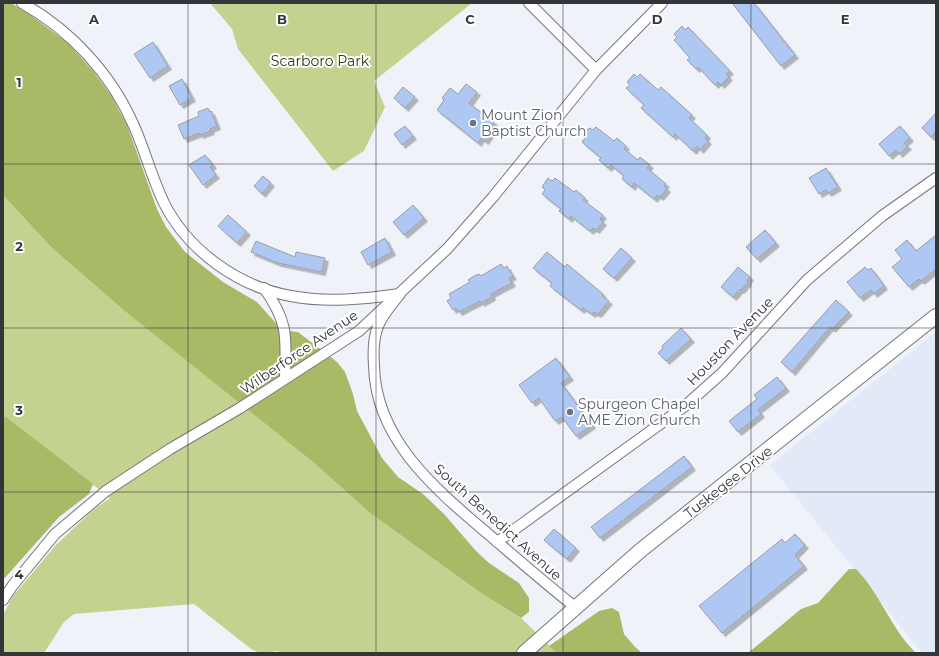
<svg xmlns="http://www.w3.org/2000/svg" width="939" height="656" font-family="Montserrat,sans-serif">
<defs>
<filter id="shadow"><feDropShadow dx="3.5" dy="3.5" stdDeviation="0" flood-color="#0004"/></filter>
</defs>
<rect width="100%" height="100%" fill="#eff3f9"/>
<!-- built -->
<polygon fill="#e2eaf7" points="936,332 936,653 922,653 770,465"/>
<!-- green -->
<g fill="#c3d28f">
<polygon points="210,3 472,3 374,81 385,107 364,151 333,171 238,49 232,29"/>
<polygon points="3,195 52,248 127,313 314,463 370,513 478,591 521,618 557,653 282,653 278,651 260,653 251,649 194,604 74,614 64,622 44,653 3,653 3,615 13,596 56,545 93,510 110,498 5,416 3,420"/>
</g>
<!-- forest -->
<g fill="#a8ba66">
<polygon points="3,3 11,3 32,16 68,43 94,72 112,97 127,125 157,209 166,227 185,252 223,282 257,302 282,330 298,332 337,362 345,372 353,394 357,411 382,458 398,477 423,494 444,514 476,551 489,563 519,583 529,598 529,612 521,618 478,591 370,513 314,463 127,313 52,248 3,195"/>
<polygon points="5,416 93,484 89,494 59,517 3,580 3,420"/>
<path d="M849,569H856C880,593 891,629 916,653H748L801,609L818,603Z"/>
<polygon points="612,608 619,612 624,634 635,647 642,653 557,653 549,646 599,611"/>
</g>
<!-- building -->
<g fill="#afc8f3" stroke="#9b9ea5" filter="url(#shadow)">
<polygon points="732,3 754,3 795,55 781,66"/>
<polygon points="682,26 685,30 688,27 730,71 726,74 729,77 721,85 718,82 715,85 698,67 696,69 687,60 690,58 674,40 677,37 674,34"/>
<polygon points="153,42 168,66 150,78 134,54"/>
<polygon points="634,74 637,77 640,74 658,90 661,87 692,115 689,118 707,135 705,138 708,141 700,150 697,146 693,151 675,134 673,137 641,108 644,105 626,88 630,85 627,82"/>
<polygon points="182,79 192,98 180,105 169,86"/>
<polygon points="466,84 477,92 469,103 494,122 490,127 493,130 485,141 481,138 478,143 437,110 444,100 442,98 450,88 458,94"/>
<polygon points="403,87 415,97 405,108 394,98"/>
<polygon points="208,108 210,112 211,111 217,126 210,129 211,131 200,135 199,133 184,139 178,125 199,116 198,112"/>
<polygon points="936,113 936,131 931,137 922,128"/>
<polygon points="405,126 413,136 402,145 394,134"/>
<polygon points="900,126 910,138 904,143 908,146 899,154 896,150 889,156 879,144"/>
<polygon points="596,127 614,141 617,138 626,146 624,149 638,160 640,157 650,165 647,168 666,184 664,186 667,189 660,197 657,195 654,199 634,183 632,187 622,179 624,176 611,165 608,168 599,160 601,158 582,142 585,138 582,136 589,128 593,130"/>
<polygon points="205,155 213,165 210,167 216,175 203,185 189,165"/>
<polygon points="826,168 838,187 828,193 826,190 819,194 809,178"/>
<polygon points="263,176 271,183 262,194 254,186"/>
<polygon points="548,178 552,181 555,178 574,192 576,190 585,198 583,200 603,215 600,219 603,222 596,230 593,228 590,231 571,216 569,219 559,211 561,209 542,194 545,190 542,187"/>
<polygon points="413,205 424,218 404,235 393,222"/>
<polygon points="228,215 247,232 237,243 218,226"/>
<polygon points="765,230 776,243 757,259 746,247"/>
<polygon points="936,235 936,269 921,281 919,279 909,287 892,267 902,259 895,250 907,240 916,251"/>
<polygon points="385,238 392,252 368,265 361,252"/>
<polygon points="256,241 295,257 296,252 325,258 322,272 278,263 251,252"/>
<polygon points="621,248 632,258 614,278 603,269"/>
<polygon points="547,252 565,267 567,264 603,294 602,296 609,301 598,314 594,312 592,314 583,308 581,310 550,286 552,283 533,268"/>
<polygon points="501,264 504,268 507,266 510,272 513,276 509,278 512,283 491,294 492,297 481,303 480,301 459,312 456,308 453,310 447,301 451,298 449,294 470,282 468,280 474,276 479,274 481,276"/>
<polygon points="738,267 750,277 747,281 748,282 741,290 740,289 733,297 721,287"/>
<polygon points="865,267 868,270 871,268 884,286 874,294 871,290 860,298 847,282"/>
<polygon points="836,300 849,312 832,329 830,327 792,372 781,362"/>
<polygon points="681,328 691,339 666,361 658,353 663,348 662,346"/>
<polygon points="556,358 570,377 561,383 592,425 576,436 562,417 555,421 539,398 532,403 519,385"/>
<polygon points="777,377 786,388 758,410 761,414 738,432 729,421 757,399 754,395"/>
<polygon points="684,456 692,467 600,538 591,527"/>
<polygon points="554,529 576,548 567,559 544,540"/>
<polygon points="795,534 805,545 795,555 804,566 722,633 699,606 782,539 785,543"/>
</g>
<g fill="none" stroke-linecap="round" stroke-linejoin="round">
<!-- street casing -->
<g stroke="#73777d" stroke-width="12">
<g id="street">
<path d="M22,3C71,30 112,75 134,126C145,151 152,178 164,203C188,251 239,287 291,296C327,303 364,299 400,294C392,304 383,314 378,326C373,339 373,352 374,365C375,439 435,489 487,533C516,558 545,583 575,607"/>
<polyline points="529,3 596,70"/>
<path d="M264,288C289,323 286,337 285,378"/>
<polyline points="497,542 685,406 722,373 807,280 882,216 936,178"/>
<polyline points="3,600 13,585 55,534 106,491 170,449 240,408 359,331 447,249 493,197 596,70 662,3"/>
</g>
</g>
<!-- secondary casing -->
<g stroke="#73777d" stroke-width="16">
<polyline id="secondary" points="524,653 641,550 936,316"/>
</g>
<!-- street -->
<use href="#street" stroke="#fff" stroke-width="10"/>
<!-- secondary -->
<use href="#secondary" stroke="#fff" stroke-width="14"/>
</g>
<!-- grid -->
<path fill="none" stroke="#343538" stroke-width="1" stroke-opacity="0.55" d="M188,3V653M376,3V653M563,3V653M751,3V653M3,164H936M3,328H936M3,492H936"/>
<!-- markers -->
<g fill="#6b7280" stroke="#fff" stroke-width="1.5">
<circle cx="473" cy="123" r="4"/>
<circle cx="570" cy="412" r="4"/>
</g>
<g text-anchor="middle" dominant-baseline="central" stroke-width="4" stroke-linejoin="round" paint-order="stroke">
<!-- park labels -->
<g font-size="14" fill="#303713" stroke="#fff">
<text x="320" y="61">Scarboro Park</text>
</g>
<!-- worship labels -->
<g font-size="14" fill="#5b616d" stroke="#fff" text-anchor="start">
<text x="481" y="115">Mount Zion<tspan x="481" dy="16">Baptist Church</tspan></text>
<text x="578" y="404">Spurgeon Chapel<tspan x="578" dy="16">AME Zion Church</tspan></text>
</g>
<!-- street labels -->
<g font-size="14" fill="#343538" stroke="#fff">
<text transform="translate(730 341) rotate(-46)">Houston Avenue</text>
<text transform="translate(299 352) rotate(-34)">Wilberforce Avenue</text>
<text transform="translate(728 482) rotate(-38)">Tuskegee Drive</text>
<text transform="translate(498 522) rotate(42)">South Benedict Avenue</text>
</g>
</g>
<g font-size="13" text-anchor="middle" font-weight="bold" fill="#343538" stroke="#fff" stroke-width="4" stroke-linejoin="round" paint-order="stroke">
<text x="94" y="24">A</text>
<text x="282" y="24">B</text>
<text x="470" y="24">C</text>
<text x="657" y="24">D</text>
<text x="845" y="24">E</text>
<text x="19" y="87">1</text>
<text x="19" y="251">2</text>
<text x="19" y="415">3</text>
<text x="19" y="579">4</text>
</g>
<!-- border -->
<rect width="939" height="656" fill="none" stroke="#343538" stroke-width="8"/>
</svg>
